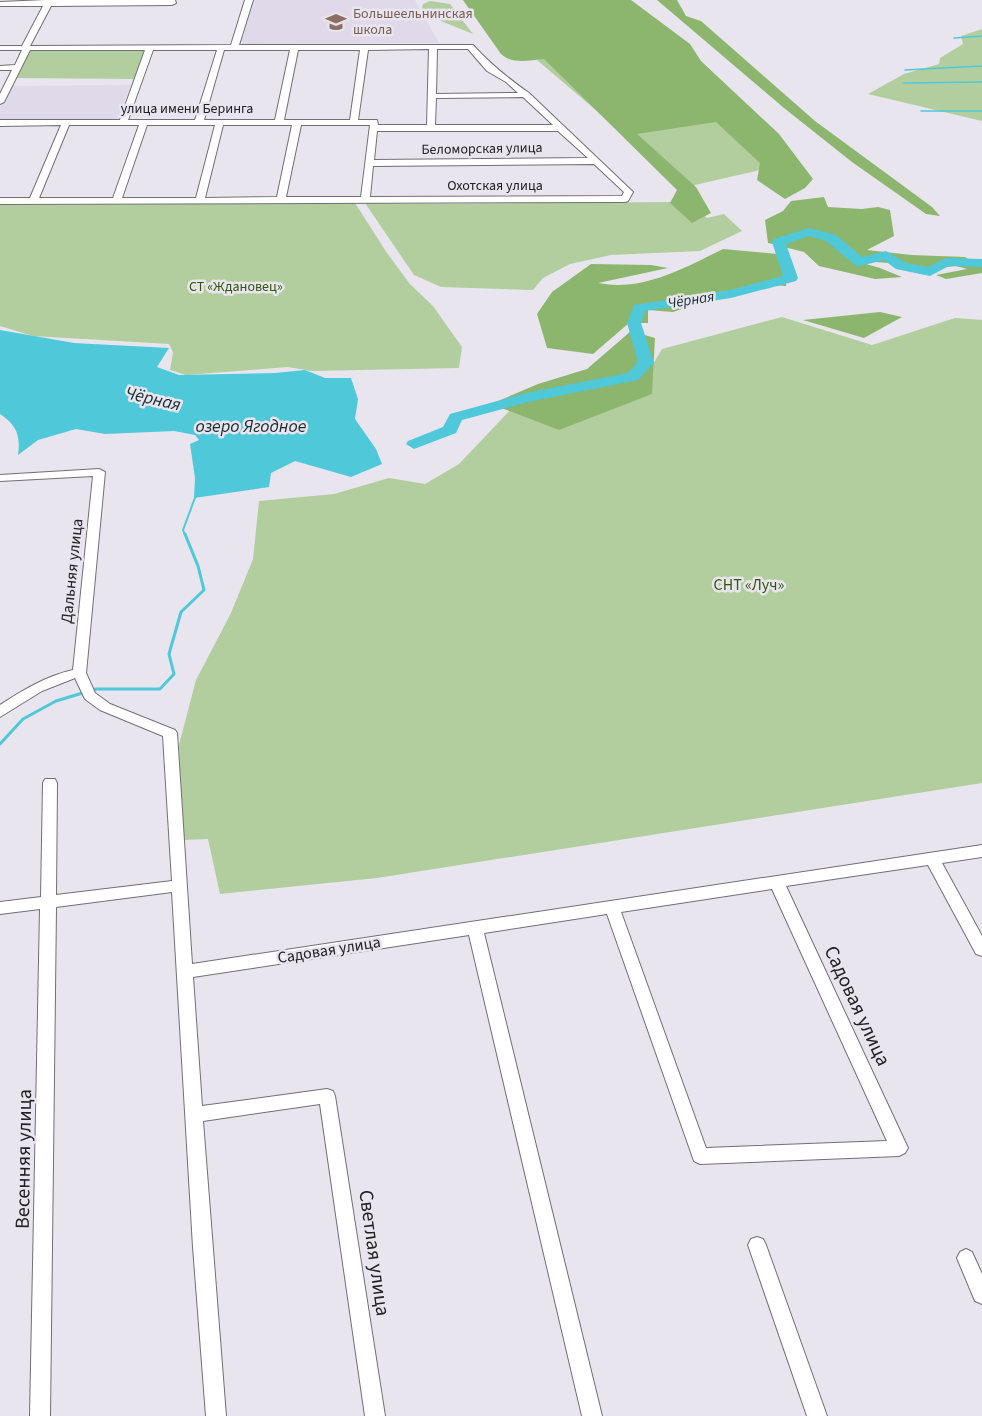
<svg xmlns="http://www.w3.org/2000/svg" width="982" height="1416" font-family="'Source Sans 3',sans-serif">
<rect width="100%" height="100%" fill="#e9e5ee"/>
<!-- built -->
<g fill="#e0d9e9">
<polygon points="253,0 415,0 439,43 238,44"/>
<polygon points="131,85 117,120 0,120 0,108 11,86"/>
</g>
<!-- green -->
<g fill="#b2ce9f">
<polygon points="463,0 624,0 777,161 756,171 686,187 537,60 506,57"/>
<polygon points="430,1 450,4 473,34 421,13 423,4"/>
<polygon points="982,29 982,121 868,94 904,74 939,64 940,58 963,44 961,36"/>
<polygon points="30,50 147,51 135,79 14,78"/>
<polygon points="671,202 690,205 707,218 724,214 742,231 700,251 611,255 570,264 543,278 533,290 441,287 414,275 365,203 429,204"/>
<polygon points="355,203 387,253 410,284 433,306 462,347 459,368 311,371 288,367 186,375 170,370 173,352 169,344 33,336 0,326 0,205"/>
<polygon points="782,317 872,345 955,318 982,320 982,783 377,878 220,894 208,839 183,840 179,745 196,680 231,613 253,559 259,501 334,494 389,478 425,484 459,464 515,405 646,376 662,349"/>
</g>
<!-- forest -->
<g fill="#8cb66e">
<path d="M463,0H631L690,44L701,61L779,134L813,179L805,188L785,199L757,180L760,163L716,122L637,134L696,187L711,213L692,223L670,203L677,190L544,59C529,60 513,65 501,54Z"/>
<polygon points="657,0 677,0 686,16 701,21 815,121 932,207 940,216 926,214 852,162 784,108"/>
<polygon points="824,197 828,207 862,209 878,207 890,210 894,236 867,250 912,255 965,257 982,267 982,273 946,279 936,275 967,269 956,266 914,271 888,263 852,260 880,268 902,277 875,279 819,266 804,252 768,243 765,220 783,211 791,201"/>
<path d="M723,249L788,255L786,286L755,284L673,312L648,310V323H629L593,354L547,348L537,314L552,292L591,264L651,265L668,268L598,283C643,292 684,268 723,249Z"/>
<polygon points="880,312 902,317 864,338 803,320"/>
<polygon points="631,331 655,338 652,394 559,430 491,404 538,384 587,369"/>
</g>
<!-- water -->
<path fill="#4fc8d9" d="M0,330L74,343L169,348L157,367L179,375L275,373L305,370L325,378H351L358,399L355,419L376,449L382,464L351,477L295,461L271,473L269,487L194,498L195,478L190,444L199,440L195,435L174,431L105,434L76,429L38,440L18,455C21,436 16,424 0,414Z"/>
<g fill="none" stroke-linecap="round" stroke-linejoin="round">
<!-- stream-far2 -->
<g stroke="#4fc8d9" stroke-width="1.5">
<polyline points="954,38 982,36"/>
<polyline points="905,70 982,66"/>
<polyline points="904,83 982,82"/>
<polyline points="921,111 982,111"/>
</g>
<!-- stream-far1 -->
<polyline stroke="#4fc8d9" stroke-width="2" points="185,535 183,530 196,495"/>
<!-- stream -->
<polyline stroke="#4fc8d9" stroke-width="3" points="0,744 23,719 56,701 96,689 160,689 174,674 169,654 181,612 204,590 198,566 185,534"/>
<!-- river -->
<polygon fill="#4fc8d9" fill-rule="evenodd" points="809,228 836,235 862,257 886,251 906,263 928,267 946,258 982,259 982,267 949,266 930,276 896,269 884,260 860,266 855,265 826,241 809,236 786,244 798,278 796,281 731,298 645,311 641,323 654,363 638,380 528,402 462,420 456,433 414,449 406,444 408,441 443,427 450,414 526,393 628,373 638,362 627,323 634,305 730,290 783,276 772,242 774,239"/>
<!-- minor casing -->
<g stroke="#726e76" stroke-width="2">
<g id="minor">
<path d="M46,0H175L176,3L172,5L51,6L30,46L231,45L245,0H253L239,45H473C490,64 509,79 529,93L633,192L628,201L625,202L0,204V198H30L61,125L0,126V120H120L145,50H30L4,102L0,104V94L12,70H0V66L15,65L22,50H0V46H22L43,6H0V2ZM429,49L427,125H378L377,120H358L368,50ZM437,49H468L487,71L506,82L518,93L436,94ZM153,50H217L195,120H128ZM224,50H290L275,120H204ZM298,50H360L350,120H284ZM523,97L553,125H435L436,98ZM69,125H139L113,198H39ZM147,125H215L196,198H122ZM223,125H292L277,197L205,198ZM301,125H370L361,197H286ZM377,131H558L588,158L374,160ZM594,164L624,192L622,196L370,197L373,166Z"/>
<path d="M99,469L105,472L86,673L95,693L110,704L175,730L177,733L192,964L982,845V857L942,863L982,936V956L976,954L928,865L786,886L908,1148L905,1153L899,1156L700,1164L694,1161L607,914L484,933L602,1416H582L469,935L193,977L202,1106L327,1089L333,1091L335,1096L385,1416H365L320,1104L203,1121L226,1416H206L193,1247L172,892L56,907L50,1416H30L40,909L0,914V902L41,897L43,783L45,779H55L57,783L56,895L172,881L163,736L100,710L85,699L75,678L42,691L0,717V705C23,690 46,676 73,670L93,476L0,481V475ZM772,889L887,1141L706,1148L621,912Z"/>
<polygon points="757,1237 763,1239 766,1245 827,1416 807,1416 748,1245 751,1239"/>
<polygon points="966,1249 972,1252 982,1274 982,1304 975,1301 957,1258 960,1252"/>
</g>
</g>
<!-- minor -->
<use href="#minor" fill="#fff" fill-rule="evenodd"/>
</g>
<!-- icons -->
<defs>
<g id="school-bare" transform="scale(1.62)"><path d="M0-5L7-2L0 1L-7-2ZM-4 1L0 2.5L4 1V4Q0 6-4 4Z" fill="#8d6e63" stroke="#e9e5ee" stroke-width="2.5" paint-order="stroke"/></g>
</defs>
<g fill-rule="evenodd">
<use href="#school-bare" x="336" y="22"/>
</g>
<g text-anchor="middle" dominant-baseline="central" stroke-width="5" stroke-linejoin="round" paint-order="stroke">
<!-- far-education labels -->
<g font-size="14" fill="#785e54" stroke="#e9e5ee" text-anchor="start">
<text x="353" y="14">Большеельнинская<tspan x="353" dy="16">школа</tspan></text>
</g>
<!-- far-street labels -->
<g font-size="14" fill="#222124" stroke="#e9e5ee">
<text x="187" y="109">улица имени Беринга</text>
<text transform="translate(482 149) rotate(-1)">Беломорская улица</text>
<text x="495" y="186">Охотская улица</text>
</g>
<!-- far-park labels -->
<g font-size="14" fill="#315708" stroke="#e9e5ee">
<text x="236" y="287">СТ «Ждановец»</text>
</g>
<!-- far-water labels -->
<g font-size="15" font-style="italic" fill="#182d30" stroke="#e9e5ee">
<text transform="translate(691 300) rotate(-9)">Чёрная</text>
</g>
<!-- street labels -->
<g font-size="16" fill="#222124" stroke="#e9e5ee">
<text transform="translate(72 571) rotate(-84)">Дальняя улица</text>
<text transform="translate(329 950) rotate(-9)">Садовая улица</text>
</g>
<!-- park labels -->
<g font-size="16" fill="#315708" stroke="#e9e5ee">
<text x="749" y="585">СНТ «Луч»</text>
</g>
<!-- water labels -->
<g font-size="18" font-style="italic" fill="#182d30" stroke="#e9e5ee">
<text transform="translate(153 399) rotate(13)">Чёрная</text>
<text x="251" y="426">озеро Ягодное</text>
</g>
<!-- near-street labels -->
<g font-size="20" fill="#222124" stroke="#e9e5ee">
<text transform="translate(857 1006) rotate(65)">Садовая улица</text>
<text transform="translate(24 1159) rotate(-89)">Весенняя улица</text>
<text transform="translate(374 1253) rotate(82)">Светлая улица</text>
</g>
</g>
</svg>
